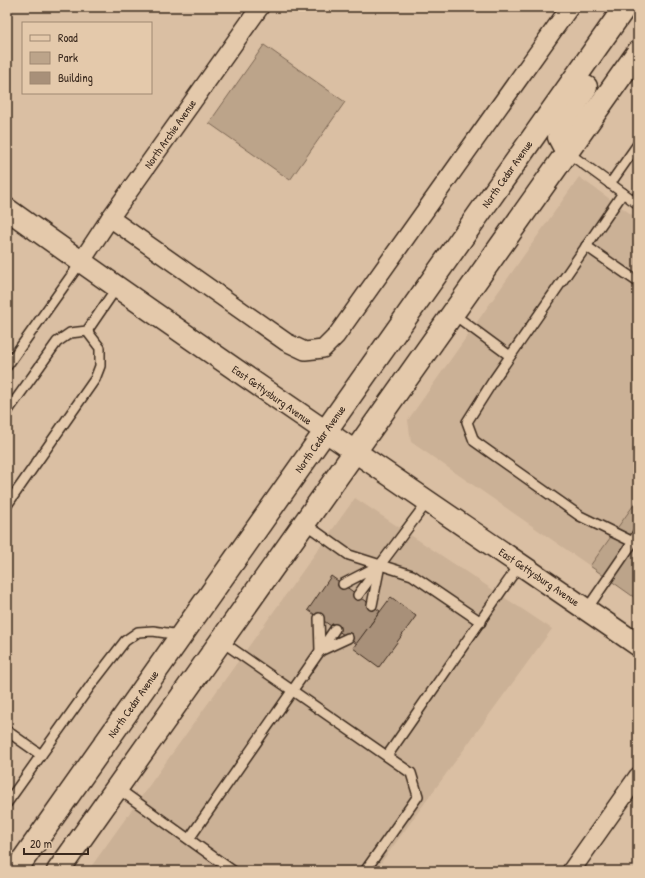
<svg xmlns="http://www.w3.org/2000/svg" width="645" height="878" font-family="'Patrick Hand',sans-serif">
<rect width="100%" height="100%" fill="#dabfa3"/>
<filter id="ink" filterUnits="userSpaceOnUse"><feTurbulence type="fractalNoise" baseFrequency=".025" numOctaves="2"/><feDisplacementMap in="SourceGraphic" scale="8" xChannelSelector="R" yChannelSelector="G"/><feConvolveMatrix kernelMatrix="1 2 1 2 8 2 1 2 1" color-interpolation-filters="sRGB"/></filter>
<g filter="url(#ink)">
<!-- built -->
<g fill="#cbb196">
<polygon points="579,177 638,219 638,499 590,566 411,442 408,420"/>
<polygon points="355,498 552,629 375,871 88,871"/>
</g>
<!-- green -->
<g fill="#bca48a" stroke="#7c6754">
<polygon points="264,45 345,102 290,180 209,123"/>
<polygon points="638,499 638,600 590,566"/>
</g>
<!-- building -->
<g fill="#a89079" stroke="#3b2a1e">
<polygon points="331,576 380,611 357,644 308,610"/>
<polygon points="391,597 416,616 379,667 353,648"/>
</g>
<g fill="none" stroke-linecap="round" stroke-linejoin="round">
<!-- service casing -->
<g stroke="#3b2a1e" stroke-width="12">
<g id="service">
<polyline points="567,152 638,204"/>
<polyline points="610,184 638,144"/>
<polyline points="623,193 493,381 467,422 474,441 580,516 633,542"/>
<polyline points="586,246 638,282"/>
<polyline points="453,314 510,356"/>
<polyline points="7,366 81,262"/>
<polyline points="7,412 57,342 70,333 87,331 117,287"/>
<polyline points="7,505 95,379 100,366 100,348 87,331"/>
<polyline points="304,523 349,555 412,575 481,622"/>
<polyline points="343,584 380,565 358,595"/>
<polyline points="372,605 380,565 428,501"/>
<polyline points="587,609 633,542 638,532"/>
<polyline points="335,629 320,651 348,638"/>
<polyline points="221,641 411,773 418,796 365,871"/>
<polyline points="7,731 41,755"/>
<polyline points="387,756 520,564"/>
<polyline points="117,788 233,871"/>
<polyline points="7,803 91,685 125,641 138,632 153,631 180,635"/>
<polyline points="189,839 320,651 319,618"/>
</g>
</g>
<!-- minor casing -->
<g stroke="#3b2a1e" stroke-width="20">
<g id="minor">
<polyline points="110,218 286,342 305,351 323,349 336,336 570,7"/>
<polyline points="81,262 110,218 260,7"/>
<polyline points="571,871 638,776"/>
</g>
</g>
<!-- tertiary casing -->
<g stroke="#3b2a1e" stroke-width="24">
<path id="tertiary" d="M7,209C215,358 427,500 638,645"/>
</g>
<!-- secondary casing -->
<g stroke="#3b2a1e" stroke-width="25">
<g id="secondary">
<polyline points="567,152 559,137 561,126 586,87"/>
<polyline points="15,871 625,7"/>
<polyline points="58,871 638,52"/>
</g>
</g>
<!-- service -->
<use href="#service" stroke="#e4c9ab" stroke-width="9"/>
<!-- minor -->
<use href="#minor" stroke="#e4c9ab" stroke-width="17"/>
<!-- tertiary -->
<use href="#tertiary" stroke="#e4c9ab" stroke-width="21"/>
<!-- secondary -->
<use href="#secondary" stroke="#e4c9ab" stroke-width="22"/>
</g>
</g>
<g text-anchor="middle" dominant-baseline="central" stroke-width="3.5" stroke-linejoin="round" paint-order="stroke">
<!-- street labels -->
<g font-size="11" fill="#3b2a1e" stroke="#e4c9ab">
<text transform="translate(170 134) rotate(-55)">North Archie Avenue</text>
<text transform="translate(507 174) rotate(-55)">North Cedar Avenue</text>
<text transform="translate(272 395) rotate(35)">East Gettysburg Avenue</text>
<text transform="translate(320 439) rotate(-55)">North Cedar Avenue</text>
<text transform="translate(539 577) rotate(34)">East Gettysburg Avenue</text>
<text transform="translate(133 704) rotate(-55)">North Cedar Avenue</text>
</g>
</g>
<!-- margin -->
<rect width="645" height="878" fill="none" stroke="#e4c9ab" stroke-width="24"/>
<rect x="12" y="12" width="621" height="854" fill="none" stroke="#3b2a1e" stroke-width="1.5" filter="url(#ink)"/>
<!-- legend -->
<rect x="22" y="22" width="130" height="72" fill="#e4c9ab" stroke="#a08973"/>
<rect x="30" y="35" width="20" height="6" fill="#e4c9ab" stroke="#a08973"/>
<text x="58" y="42" font-size="12" fill="#3b2a1e">Road</text>
<rect x="30" y="52" width="20" height="12" fill="#bca48a" stroke="#a08973"/>
<text x="58" y="62" font-size="12" fill="#3b2a1e">Park</text>
<rect x="30" y="72" width="20" height="12" fill="#a89079" stroke="#a08973"/>
<text x="58" y="82" font-size="12" fill="#3b2a1e">Building</text>
<!-- scale -->
<path d="M24 848v6h64v-6" fill="none" stroke="#3b2a1e" stroke-width="2"/>
<text x="30" y="848" font-size="12" fill="#3b2a1e" stroke="#e4c9ab" stroke-width="3" paint-order="stroke">20 m</text>
</svg>
